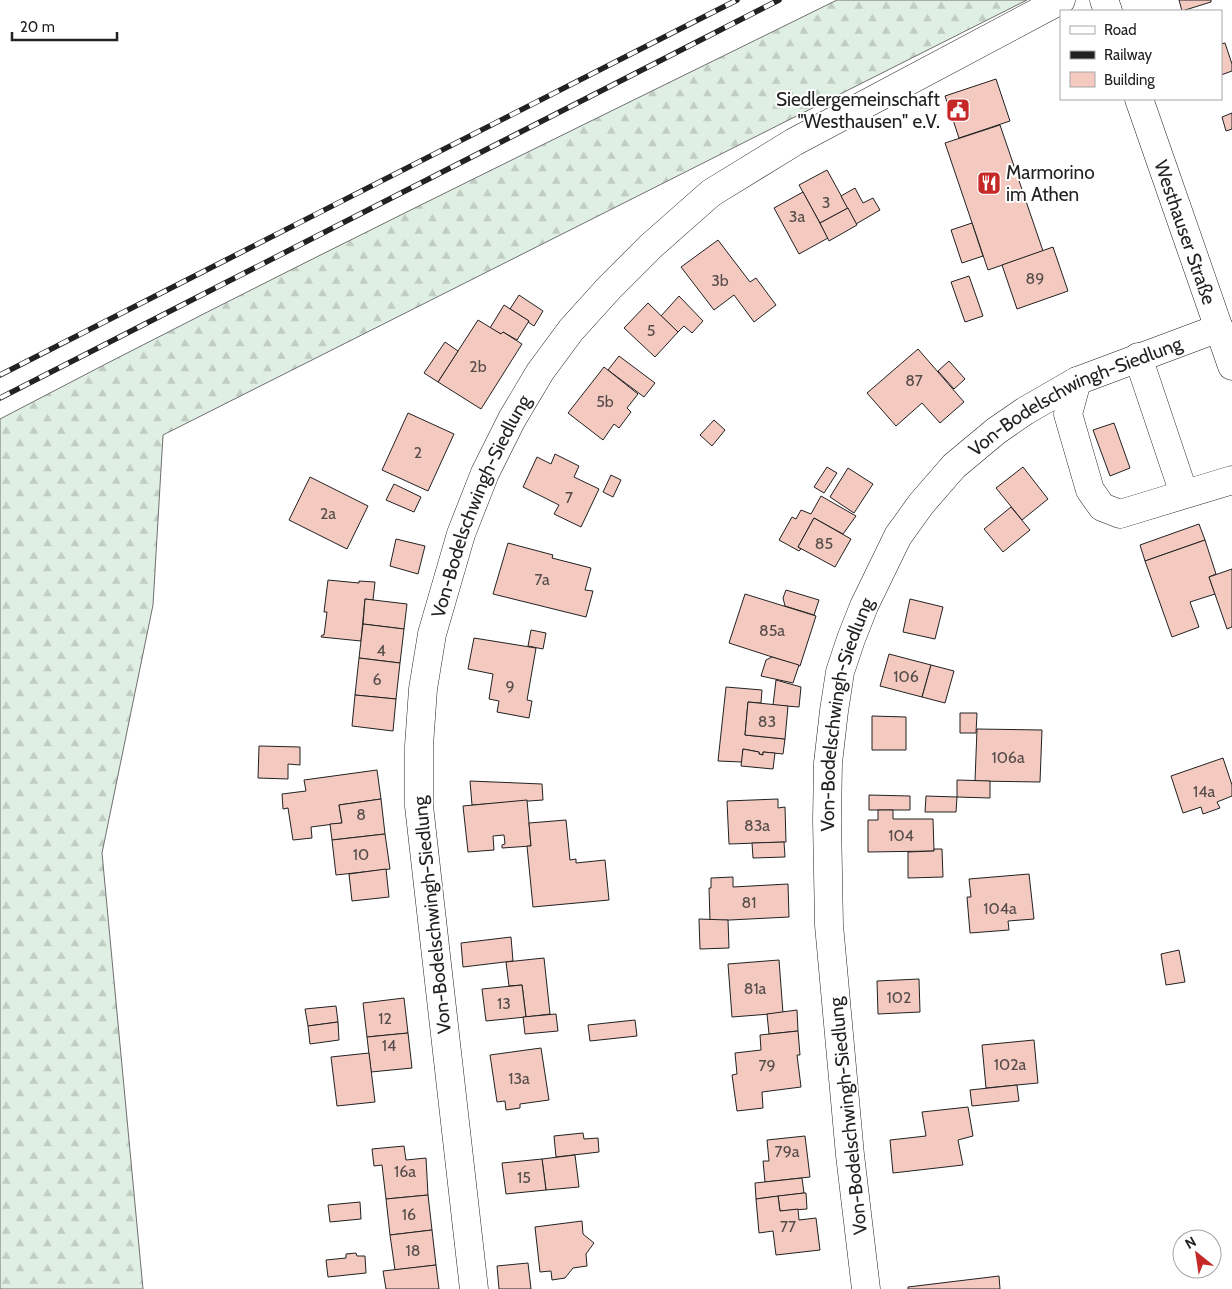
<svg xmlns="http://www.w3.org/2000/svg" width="1232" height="1289" font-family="Cabin,sans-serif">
<defs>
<pattern id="forest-firs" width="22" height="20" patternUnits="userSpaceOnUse" patternTransform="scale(1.25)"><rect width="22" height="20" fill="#e0efe3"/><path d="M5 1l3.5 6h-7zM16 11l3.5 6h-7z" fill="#c0cdc2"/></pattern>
</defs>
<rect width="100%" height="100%" fill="#fff"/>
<!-- forest -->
<path fill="url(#forest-firs)" stroke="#6f6f6f" d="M837,0H1027L163,435L153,605L102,853L143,1289H0V419C276,274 557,138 837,0Z"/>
<!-- building -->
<g fill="#f3c9c0" stroke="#222">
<polygon points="1179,0 1211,0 1211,2 1182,11"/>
<polygon points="1225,43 1232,64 1232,71 1221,75 1221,44"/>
<polygon points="996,79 1010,121 959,138 945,96"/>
<polygon points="1232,113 1232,129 1226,131 1222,117"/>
<polygon points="1000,125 1043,251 988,270 945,143"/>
<polygon points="827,170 848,208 820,223 799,185"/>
<polygon points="855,188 863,203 873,198 880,210 856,224 841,196"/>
<polygon points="803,192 828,238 799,254 774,208"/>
<polygon points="848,208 857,225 829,241 820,223"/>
<polygon points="972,223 983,256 962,263 951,230"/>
<polygon points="718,240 750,282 756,278 776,305 754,322 734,295 714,310 681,267"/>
<polygon points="1053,247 1068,291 1017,309 1002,265"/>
<polygon points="969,276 983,316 965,322 951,282"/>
<polygon points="519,295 543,311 534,326 528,322 529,321 510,309"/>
<polygon points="679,296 703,321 692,333 684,326 678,332 661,316"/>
<polygon points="648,303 678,332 655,357 624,328"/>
<polygon points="504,305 529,321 517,340 503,332 501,334 490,328"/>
<polygon points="478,320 501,334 503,332 522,344 481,409 438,382"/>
<polygon points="445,342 458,351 438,382 424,373"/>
<polygon points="918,349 964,402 940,423 922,403 896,426 867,393"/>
<polygon points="619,356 655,383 644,397 608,370"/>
<polygon points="949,361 965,379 954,389 938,371"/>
<polygon points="604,367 638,394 627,408 631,412 619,428 614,424 603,440 568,413"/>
<polygon points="408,413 454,434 428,491 382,470"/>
<polygon points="714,420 725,430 712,446 700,435"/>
<polygon points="1114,423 1130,468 1110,476 1093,430"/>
<polygon points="555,454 579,466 574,477 599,489 581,527 554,514 559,505 523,487 537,457 551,464"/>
<polygon points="827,467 837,473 824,493 814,487"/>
<polygon points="1023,467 1048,499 1022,520 996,488"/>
<polygon points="848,468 873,484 854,513 830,497"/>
<polygon points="611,475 621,480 613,497 603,492"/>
<polygon points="310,477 368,506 347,549 289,520"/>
<polygon points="394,484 421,497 414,512 386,500"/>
<polygon points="821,496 856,516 843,534 814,518 798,547 801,549 799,551 779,540 792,517 796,519 801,510 811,514"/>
<polygon points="1011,507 1030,530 1003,552 984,529"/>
<polygon points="814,518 851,539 835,567 798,547"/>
<polygon points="1199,524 1205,540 1145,561 1140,545"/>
<polygon points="396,539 425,546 418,574 390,566"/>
<polygon points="1205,540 1216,574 1209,577 1215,594 1190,602 1199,627 1172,637 1145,561"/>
<polygon points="508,543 553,555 552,558 591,568 585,590 593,591 586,617 493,594"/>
<polygon points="1232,569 1232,627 1227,629 1209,577"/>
<polygon points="328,580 359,583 359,581 375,582 373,600 365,599 361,641 321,637 322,635 324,635 327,612 324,612"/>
<polygon points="786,590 819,600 814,615 785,606 783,598"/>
<polygon points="745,594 816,616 800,666 729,643"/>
<polygon points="365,599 407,604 404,629 363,624"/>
<polygon points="910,599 943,607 935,639 903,632"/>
<polygon points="363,624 404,629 400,663 359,658"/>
<polygon points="531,630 546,633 543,649 528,646"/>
<polygon points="474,638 536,648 527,700 532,701 529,718 497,712 499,701 489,699 493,674 468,669"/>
<polygon points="889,654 931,665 922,697 880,686"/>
<polygon points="772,657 799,665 793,683 761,676 766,660"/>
<polygon points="359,658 400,663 396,699 355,695"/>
<polygon points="931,665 954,671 945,703 922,697"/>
<polygon points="776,680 801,687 799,707 773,705"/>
<polygon points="726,687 762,690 761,703 748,702 745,735 785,739 783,754 763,752 763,755 759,754 759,752 743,749 742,762 718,761"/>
<polygon points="355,695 396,699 393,731 352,726"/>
<polygon points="748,702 788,706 785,739 745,735"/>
<polygon points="960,713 977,713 976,733 960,733"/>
<polygon points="872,716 906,717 906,750 872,750"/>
<polygon points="977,729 1042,730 1040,782 975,781"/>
<polygon points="259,746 300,747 300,765 288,764 288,779 258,778"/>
<polygon points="743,749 759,752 759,754 763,755 763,752 775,753 773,769 741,766"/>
<polygon points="1223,758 1232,785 1232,796 1217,802 1220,808 1203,814 1201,807 1183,813 1171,776"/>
<polygon points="377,770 381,799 339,805 342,823 311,827 312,838 293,840 288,808 283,809 282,794 306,791 304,780"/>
<polygon points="957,780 990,781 990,798 957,797"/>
<polygon points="470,781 542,784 543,800 472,805"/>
<polygon points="869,795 910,796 910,810 869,810"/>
<polygon points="926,796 957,797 956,812 925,812"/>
<polygon points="381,799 385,834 332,840 330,824 342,823 339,805"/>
<polygon points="778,799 778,808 785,807 786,842 729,844 727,801"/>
<polygon points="527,800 531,846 502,848 502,845 505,844 504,835 493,836 494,850 468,852 463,806"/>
<polygon points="878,810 893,810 893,819 933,819 934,851 868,852 868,820 878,820"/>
<polygon points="566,820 570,860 576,859 576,863 605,860 609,900 533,907 527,846 531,846 529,823"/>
<polygon points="385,834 390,869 336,875 332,840"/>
<polygon points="784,842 785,857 753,858 752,843"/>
<polygon points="934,849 942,849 943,877 908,878 908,852 934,851"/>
<polygon points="386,869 389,897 352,901 349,874"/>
<polygon points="1029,874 1034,919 1008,921 1009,930 970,933 967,897 971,897 969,879"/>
<polygon points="733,877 733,887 788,884 789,917 710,921 709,888 711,888 711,878"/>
<polygon points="699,919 728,920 729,948 700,949"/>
<polygon points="511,937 513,961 463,967 461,943"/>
<polygon points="1179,950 1185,982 1166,985 1161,954"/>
<polygon points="544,958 550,1014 526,1017 522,985 509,986 506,962"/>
<polygon points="779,960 783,1013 732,1017 728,964"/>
<polygon points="919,979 920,1012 878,1014 877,981"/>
<polygon points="522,985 526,1017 486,1021 482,989"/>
<polygon points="404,998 408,1033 367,1037 363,1003"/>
<polygon points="336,1006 338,1022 308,1026 305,1009"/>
<polygon points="797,1010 798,1031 769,1034 767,1014"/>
<polygon points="556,1014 558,1031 525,1034 523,1017"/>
<polygon points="635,1020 637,1036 590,1041 588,1025"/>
<polygon points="338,1022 339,1040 310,1044 308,1026"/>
<polygon points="798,1031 800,1055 797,1055 801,1087 762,1092 763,1108 737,1111 732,1075 737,1074 735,1053 761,1050 760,1035"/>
<polygon points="408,1033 412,1068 371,1072 367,1037"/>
<polygon points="1034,1040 1038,1083 986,1088 982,1045"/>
<polygon points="541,1048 549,1100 520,1104 520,1108 506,1110 505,1101 497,1102 490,1055"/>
<polygon points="369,1053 375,1102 337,1106 331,1057"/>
<polygon points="1017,1085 1019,1101 972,1106 970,1090"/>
<polygon points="968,1107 973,1136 958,1140 963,1165 893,1173 890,1140 926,1136 922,1112"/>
<polygon points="583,1133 584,1139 598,1138 599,1152 556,1157 554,1136"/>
<polygon points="805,1136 810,1177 765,1182 763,1161 769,1161 767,1140"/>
<polygon points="404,1146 406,1160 426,1158 428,1195 386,1199 382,1165 374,1166 372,1149"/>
<polygon points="575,1155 579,1187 546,1190 542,1159"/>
<polygon points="542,1159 546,1190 506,1194 502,1163"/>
<polygon points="802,1178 804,1193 756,1199 755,1183"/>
<polygon points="804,1193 806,1193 807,1209 780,1211 778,1196"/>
<polygon points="428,1195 432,1230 390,1235 386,1199"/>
<polygon points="778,1196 780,1211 798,1209 799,1220 816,1218 820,1250 776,1255 773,1231 759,1233 756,1199"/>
<polygon points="360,1202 361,1219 330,1222 328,1205"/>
<polygon points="582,1221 583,1234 594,1243 586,1254 587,1266 573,1268 565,1278 552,1280 551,1271 540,1272 535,1227"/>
<polygon points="432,1230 436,1265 395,1270 390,1235"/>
<polygon points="356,1253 357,1256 365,1256 366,1273 328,1277 326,1260 346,1258 346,1254"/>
<polygon points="528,1263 531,1289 499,1289 497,1266"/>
<polygon points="436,1265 439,1289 386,1289 383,1271"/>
<polygon points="999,1276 1000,1289 908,1289 908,1287"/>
</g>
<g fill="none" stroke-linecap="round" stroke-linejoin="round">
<!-- minor casing -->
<g stroke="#222" stroke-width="29">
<g id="minor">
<polyline points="1138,357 1184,494"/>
<polyline points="1077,381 1068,414 1090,490 1102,507 1120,514 1232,480"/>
<path id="s1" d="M474,1289L419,806V746L423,689L432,634L461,534L485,473L512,419L540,372L571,330L609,288L651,246L711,193L794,142L1061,0"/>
<path id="s2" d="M866,1289L850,1155L829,925L827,820L828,763L834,711L840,672L851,639L864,606L898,536L921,504L954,466L996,431L1025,411L1077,381L1219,328"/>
</g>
</g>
<!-- major casing -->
<g stroke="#222" stroke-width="29">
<g id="major">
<polyline points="1104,0 1108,11"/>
<path id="s3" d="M1139,99L1232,366"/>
</g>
</g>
<!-- minor -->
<use href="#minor" stroke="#fff" stroke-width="28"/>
<!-- major -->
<use href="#major" stroke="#fff" stroke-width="28"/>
<!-- rail casing -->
<g stroke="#222" stroke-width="5.5">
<g id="rail">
<polyline points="0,375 737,0"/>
<polyline points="0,398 779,0"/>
</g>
</g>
<!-- rail -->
<use href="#rail" stroke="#fff" stroke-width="4" stroke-dasharray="11" stroke-linecap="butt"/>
</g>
<!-- icons -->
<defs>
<g id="civic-square" transform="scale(1.25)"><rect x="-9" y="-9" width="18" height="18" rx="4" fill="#c62828" stroke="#fff"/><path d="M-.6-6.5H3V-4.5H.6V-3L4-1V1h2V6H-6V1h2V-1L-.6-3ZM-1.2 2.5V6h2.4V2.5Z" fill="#fff"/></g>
<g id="restaurant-square" transform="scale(1.25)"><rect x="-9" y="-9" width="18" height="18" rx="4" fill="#c62828" stroke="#fff"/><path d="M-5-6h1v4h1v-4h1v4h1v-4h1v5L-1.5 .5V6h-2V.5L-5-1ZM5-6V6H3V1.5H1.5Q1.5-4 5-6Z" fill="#fff"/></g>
</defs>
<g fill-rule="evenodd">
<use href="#civic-square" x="958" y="110"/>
<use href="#restaurant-square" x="989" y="183"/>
</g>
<g text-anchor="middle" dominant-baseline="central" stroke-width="4" stroke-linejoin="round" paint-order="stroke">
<!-- number labels -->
<g font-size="16" fill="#564c4a">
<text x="826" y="202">3</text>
<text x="797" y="216">3a</text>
<text x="1035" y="278">89</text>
<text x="720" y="280">3b</text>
<text x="651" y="330">5</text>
<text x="478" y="366">2b</text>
<text x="914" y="380">87</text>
<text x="605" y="401">5b</text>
<text x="418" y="452">2</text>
<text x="569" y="497">7</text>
<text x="328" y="513">2a</text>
<text x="824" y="543">85</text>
<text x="542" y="579">7a</text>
<text x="772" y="630">85a</text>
<text x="381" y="650">4</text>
<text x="906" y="676">106</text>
<text x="377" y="679">6</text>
<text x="510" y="686">9</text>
<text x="767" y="721">83</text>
<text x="1008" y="757">106a</text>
<text x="1204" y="791">14a</text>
<text x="361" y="814">8</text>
<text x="757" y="825">83a</text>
<text x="901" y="835">104</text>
<text x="361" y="854">10</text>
<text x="749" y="902">81</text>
<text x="1000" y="908">104a</text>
<text x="755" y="988">81a</text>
<text x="899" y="997">102</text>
<text x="504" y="1003">13</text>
<text x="385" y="1018">12</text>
<text x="389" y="1045">14</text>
<text x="1010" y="1064">102a</text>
<text x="767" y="1065">79</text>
<text x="519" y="1078">13a</text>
<text x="787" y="1151">79a</text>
<text x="405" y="1171">16a</text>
<text x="524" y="1177">15</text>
<text x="409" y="1214">16</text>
<text x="788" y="1226">77</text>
<text x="413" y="1250">18</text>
</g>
<!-- poi labels -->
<g font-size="19" fill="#222" stroke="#fff" text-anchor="end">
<text x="940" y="99">Siedlergemeinschaft<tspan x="940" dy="22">"Westhausen" e.V.</tspan></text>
<text x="1006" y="172" text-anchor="start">Marmorino<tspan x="1006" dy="22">im Athen</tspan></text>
</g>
<!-- street labels -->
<g font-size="19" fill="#222" stroke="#fff">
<text stroke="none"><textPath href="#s3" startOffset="141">Westhauser Straße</textPath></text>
<text stroke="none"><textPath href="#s2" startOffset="999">Von-Bodelschwingh-Siedlung</textPath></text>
<text stroke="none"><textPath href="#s1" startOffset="796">Von-Bodelschwingh-Siedlung</textPath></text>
<text stroke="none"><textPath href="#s2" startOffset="579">Von-Bodelschwingh-Siedlung</textPath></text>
<text transform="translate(432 915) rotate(-96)">Von-Bodelschwingh-Siedlung</text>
<text transform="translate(848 1116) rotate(-96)">Von-Bodelschwingh-Siedlung</text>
</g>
</g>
<!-- legend -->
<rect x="1060" y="10" width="162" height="90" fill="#ffffff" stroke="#a7a7a7"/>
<rect x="1070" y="26" width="25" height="8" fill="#ffffff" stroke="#a7a7a7"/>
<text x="1104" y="35" font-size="15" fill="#222222">Road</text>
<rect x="1070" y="51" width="25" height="8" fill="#222222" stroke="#a7a7a7"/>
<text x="1104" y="60" font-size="15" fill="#222222">Railway</text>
<rect x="1070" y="72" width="25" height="15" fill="#f3c9c0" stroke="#a7a7a7"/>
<text x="1104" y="85" font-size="15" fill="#222222">Building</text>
<!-- north arrow -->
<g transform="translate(1197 1254) rotate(330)"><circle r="24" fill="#ffffff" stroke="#a7a7a7"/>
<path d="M0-4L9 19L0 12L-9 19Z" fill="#c62828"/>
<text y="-8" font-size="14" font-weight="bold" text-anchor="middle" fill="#222222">N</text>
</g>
<!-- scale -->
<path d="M12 32v8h105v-8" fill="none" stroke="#222222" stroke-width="2.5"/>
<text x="20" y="32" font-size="15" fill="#222222" stroke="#ffffff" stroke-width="4" paint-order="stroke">20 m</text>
</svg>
